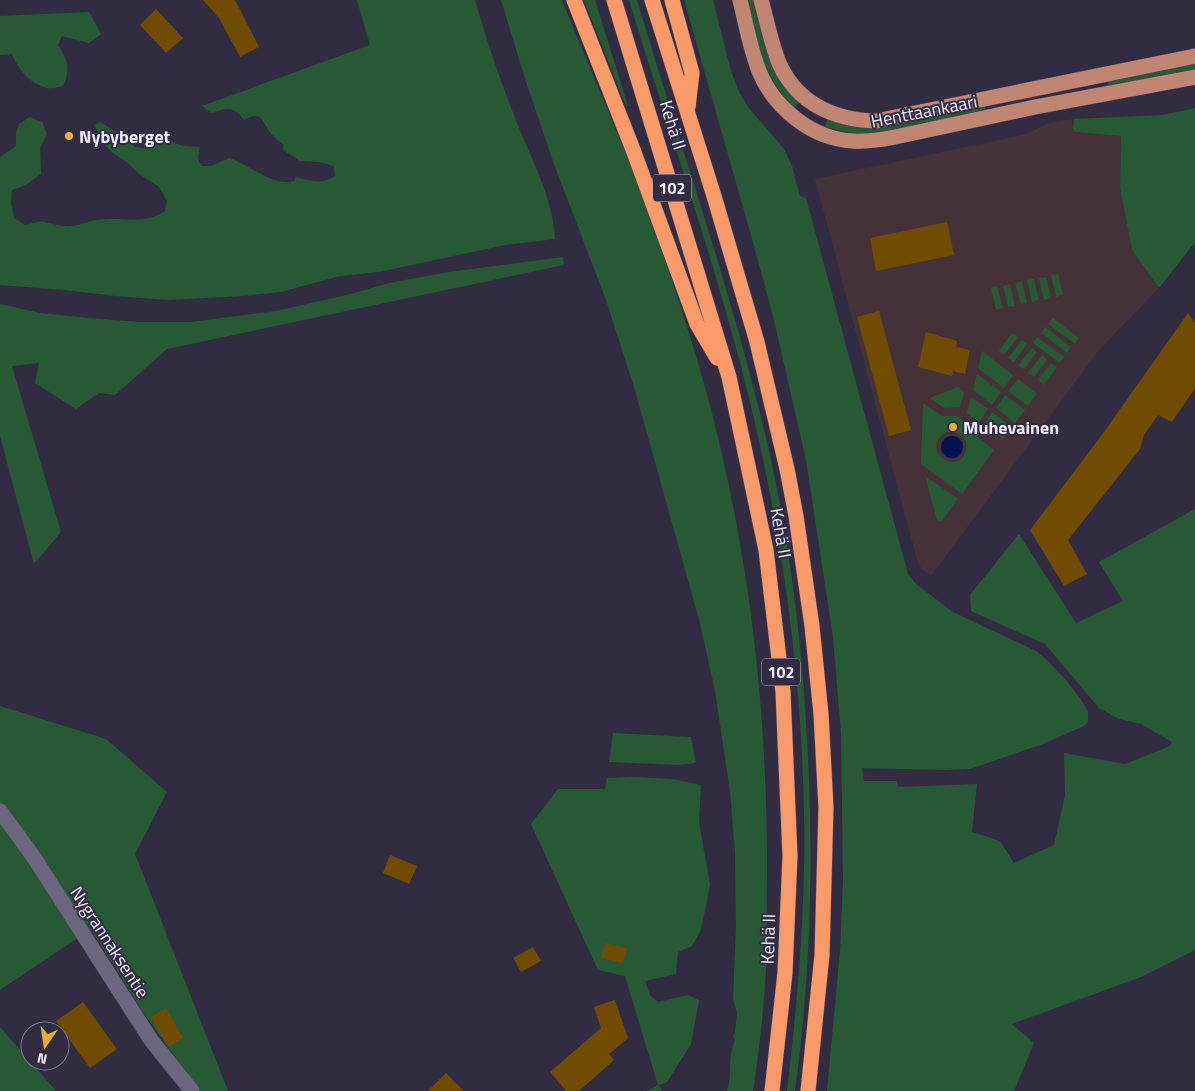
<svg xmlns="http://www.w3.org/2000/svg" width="1195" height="1091" font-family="'Titillium Web',sans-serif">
<rect width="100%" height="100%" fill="#322c43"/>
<!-- commercial -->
<polygon fill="#453238" points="1074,119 1072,123 1076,132 1121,136 1120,188 1132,250 1159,288 1099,350 931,576 922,569 918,563 815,179 1027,134 1049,123"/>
<!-- green -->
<g fill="#285935" fill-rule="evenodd">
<path d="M357,0H475C487,42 501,83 517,123C532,161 553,198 555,239L505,245L379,272L340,276L281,292L243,296L168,300L115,296L65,290L0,285V157L16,146V133L19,124L30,117L42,122L47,134L40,148L41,174L26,185L12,190L11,203L14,218L25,225C31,224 38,221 44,222C50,223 57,225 63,226C77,227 85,222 97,220C123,216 142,226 165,211L167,201L159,187L139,174L128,163L113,153L102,142L95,125L100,122L118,133L135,147L143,148L154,141L167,140L183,146L200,147L198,158L201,166H211L230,158C250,165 272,187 294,181L296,177C311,181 321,185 335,176L334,166L319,162L300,161L283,150L284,145C279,141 272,136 269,131C261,118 260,111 244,120C233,105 227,108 211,113L202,106L370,45Z"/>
<path d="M501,0H562C592,75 626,149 653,225C665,259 676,293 687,327C744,505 768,691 767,877C766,907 768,938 766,968C764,1009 759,1050 753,1091H727C733,1075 727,1056 735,1041L733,1036L735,1033L737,1013L733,999L736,928L735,852L730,791L715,691L700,623L634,387L606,300L554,164L526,82Z"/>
<polygon points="584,0 595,0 628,106 626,106"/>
<path d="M629,0H637C678,138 725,273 760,413C780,492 793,574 801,656C814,803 815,944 795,1091H787C798,998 806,905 804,812C802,700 789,588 767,479C735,316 677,159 629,0Z"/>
<polygon points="684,0 713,0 731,71 739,92 748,107 784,149 792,166 800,196 806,198 908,574 916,584 953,612 1036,651 1048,661 1066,680 1080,698 1088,711 1088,722 1084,726 1043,744 970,769 945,770 862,768 864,781 897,781 898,787 977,784 972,832 1000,841 1014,863 1054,845 1065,795 1064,753 1125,764 1170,746 1172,742 1141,724 1119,719 1099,708 1045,644 971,611 970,595 1019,534 1076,623 1123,601 1099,562 1195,509 1195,950 1141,977 1012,1024 1034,1043 1014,1091 827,1091 840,951 843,881 841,733 833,637 806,460 774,320 753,242"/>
<path d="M747,0H755L800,102L794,108C761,74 758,44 747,0Z"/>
<path d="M89,12L101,34L89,43L62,36L58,45C68,60 71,69 63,86C58,87 52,89 48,88C31,85 18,69 12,54L0,55V16Z"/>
<polygon points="1195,62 1195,69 1109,87 1107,80"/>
<polygon points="985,106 986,113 882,134 857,135 825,127 827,120 859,128 869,128"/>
<polygon points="1195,108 1195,242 1159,288 1132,250 1120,188 1121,136 1076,132 1073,129 1074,119 1163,115"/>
<polygon points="563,257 564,265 167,349 115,395 99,393 76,409 35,383 39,363 12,366 61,532 34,564 0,436 0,304 40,313 88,318 140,322 191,322 276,311 351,294 389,283 449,272"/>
<polygon points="1058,274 1063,295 1056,297 1051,275"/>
<polygon points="1046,277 1051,298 1044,300 1039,278"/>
<polygon points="1034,279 1039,300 1032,302 1027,280"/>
<polygon points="1022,281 1027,303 1021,304 1015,283"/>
<polygon points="1010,284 1015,306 1008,307 1003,286"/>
<polygon points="997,286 1003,308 996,310 991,288"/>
<polygon points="1053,318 1079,338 1075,344 1048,324"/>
<polygon points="1045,327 1071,347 1067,353 1041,333"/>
<polygon points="1012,333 1018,337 1004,355 999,351"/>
<polygon points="1037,337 1064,357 1060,363 1033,343"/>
<polygon points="1022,340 1027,344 1014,362 1008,358"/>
<polygon points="1032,348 1037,352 1024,369 1018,365"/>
<polygon points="982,351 1013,375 1004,388 978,368"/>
<polygon points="1042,355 1047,360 1034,377 1028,373"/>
<polygon points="1051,363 1057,367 1044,385 1038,380"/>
<polygon points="977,374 1001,392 992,405 973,390"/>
<polygon points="1018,379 1037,393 1028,406 1008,391"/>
<polygon points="958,387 964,392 960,407 944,408 930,398"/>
<polygon points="1005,395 1025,410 1015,423 996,408"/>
<polygon points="971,397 988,409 979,422 967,413"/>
<path d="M923,403L942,416H957L974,428L975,435L994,450L962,494L921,464ZM947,432C958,431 969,438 966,450C960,479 916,449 947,432Z"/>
<polygon points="992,412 1012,427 1003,439 983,425"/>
<polygon points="925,476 958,499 941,522 937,520"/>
<polygon points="0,706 106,739 167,792 135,854 228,1091 200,1091 145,1015 91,930 76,939 0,990"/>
<polygon points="613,733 691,737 696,763 678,765 609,762"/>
<polygon points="635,777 672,779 701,785 699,822 710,885 701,930 692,946 678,952 676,974 645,981 650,995 658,1002 688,995 699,1000 691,1044 667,1082 659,1085 662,1091 647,1091 658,1085 625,976 598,970 531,824 558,789 605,789 607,778"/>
<polygon points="0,1027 56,1091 0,1091"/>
</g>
<!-- water -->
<circle fill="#001451" cx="952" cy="447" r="11"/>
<!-- building -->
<g fill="#704c03">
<polygon points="203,0 235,0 259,47 240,57 219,18"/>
<polygon points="156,9 183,38 166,53 140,25"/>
<polygon points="947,222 954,255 876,271 870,238"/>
<polygon points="879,311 911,430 889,436 857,317"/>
<polygon points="1188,313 1195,323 1195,388 1172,422 1158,415 1144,435 1140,449 1068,540 1087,574 1064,586 1030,530 1104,432"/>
<polygon points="926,332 957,341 956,347 970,350 965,374 953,371 952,376 918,367"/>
<polygon points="390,855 417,866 409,884 383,873"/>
<polygon points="605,943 627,948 623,963 601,958"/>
<polygon points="533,947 541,961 521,972 513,958"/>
<polygon points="615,1000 628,1038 609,1054 614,1060 579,1091 566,1091 550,1072 601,1028 594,1007"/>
<polygon points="83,1002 117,1049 90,1068 56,1021"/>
<polygon points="166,1008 183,1038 169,1047 151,1017"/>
<polygon points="446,1073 464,1091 428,1091"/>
</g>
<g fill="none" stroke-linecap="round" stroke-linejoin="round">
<!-- minor casing -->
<g stroke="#4d485c" stroke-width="16">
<polyline id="minor" points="0,811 33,856 151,1040 192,1091"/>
</g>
<!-- major casing -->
<g stroke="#4d485c" stroke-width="16">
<g id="major">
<path d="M740,0C746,24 750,48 759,71C774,108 812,139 853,141C867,142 880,140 895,137L1035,107L1195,77"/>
<path d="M761,0C767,21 771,43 779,63C797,104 835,120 876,121L1195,56"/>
</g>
</g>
<!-- highway casing -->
<g stroke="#4d485c" stroke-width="16">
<g id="highway">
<polyline points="574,0 632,147 697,324 717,358"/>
<polyline points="614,0 729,377 766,550 783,692 790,856 785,973 772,1091"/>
<polyline points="652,0 714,196 757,342 787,469 796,516 812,626 821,714 826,807 822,955 808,1091"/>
<polyline points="672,0 692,73 688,107"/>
</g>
</g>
<!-- minor -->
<use href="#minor" stroke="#6c6680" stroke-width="15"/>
<!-- major -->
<use href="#major" stroke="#c08573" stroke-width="15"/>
<!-- highway -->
<use href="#highway" stroke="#f89a6a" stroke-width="15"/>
</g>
<!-- markers -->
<g fill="#e2af34" stroke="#322c43" stroke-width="2">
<circle cx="69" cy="136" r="5"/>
<circle cx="953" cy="427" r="5"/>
</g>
<g text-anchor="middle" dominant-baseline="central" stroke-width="4" stroke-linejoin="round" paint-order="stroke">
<!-- shield labels -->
<g fill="#322c43" stroke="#b7b3c5" stroke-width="1">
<rect x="653" y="174.5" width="38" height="27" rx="4"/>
<rect x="762" y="658.5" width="38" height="27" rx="4"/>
</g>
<g font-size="16" font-weight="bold" fill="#f0edfd">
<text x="672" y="188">102</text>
<text x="781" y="672">102</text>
</g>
<!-- street labels -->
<g font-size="18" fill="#f0edfd" stroke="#322c43">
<text transform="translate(924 111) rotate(-11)">Henttaankaari</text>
<text transform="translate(673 125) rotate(73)">Kehä II</text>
<text transform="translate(781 533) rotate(80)">Kehä II</text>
<text transform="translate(768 939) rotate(-88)">Kehä II</text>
<text transform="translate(110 942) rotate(57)">Nygrannaksentie</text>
</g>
<!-- poi labels -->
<g font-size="18" font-weight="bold" fill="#f0edfd" stroke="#322c43" text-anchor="start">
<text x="79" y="136">Nybyberget</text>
<text x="963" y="427">Muhevainen</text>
</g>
</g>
<!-- north arrow -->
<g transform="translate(45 1046) rotate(193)"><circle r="24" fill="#322c43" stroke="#7e798d"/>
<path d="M0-4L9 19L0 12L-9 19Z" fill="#e2af34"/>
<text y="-8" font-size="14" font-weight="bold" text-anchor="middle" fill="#f0edfd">N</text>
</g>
</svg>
